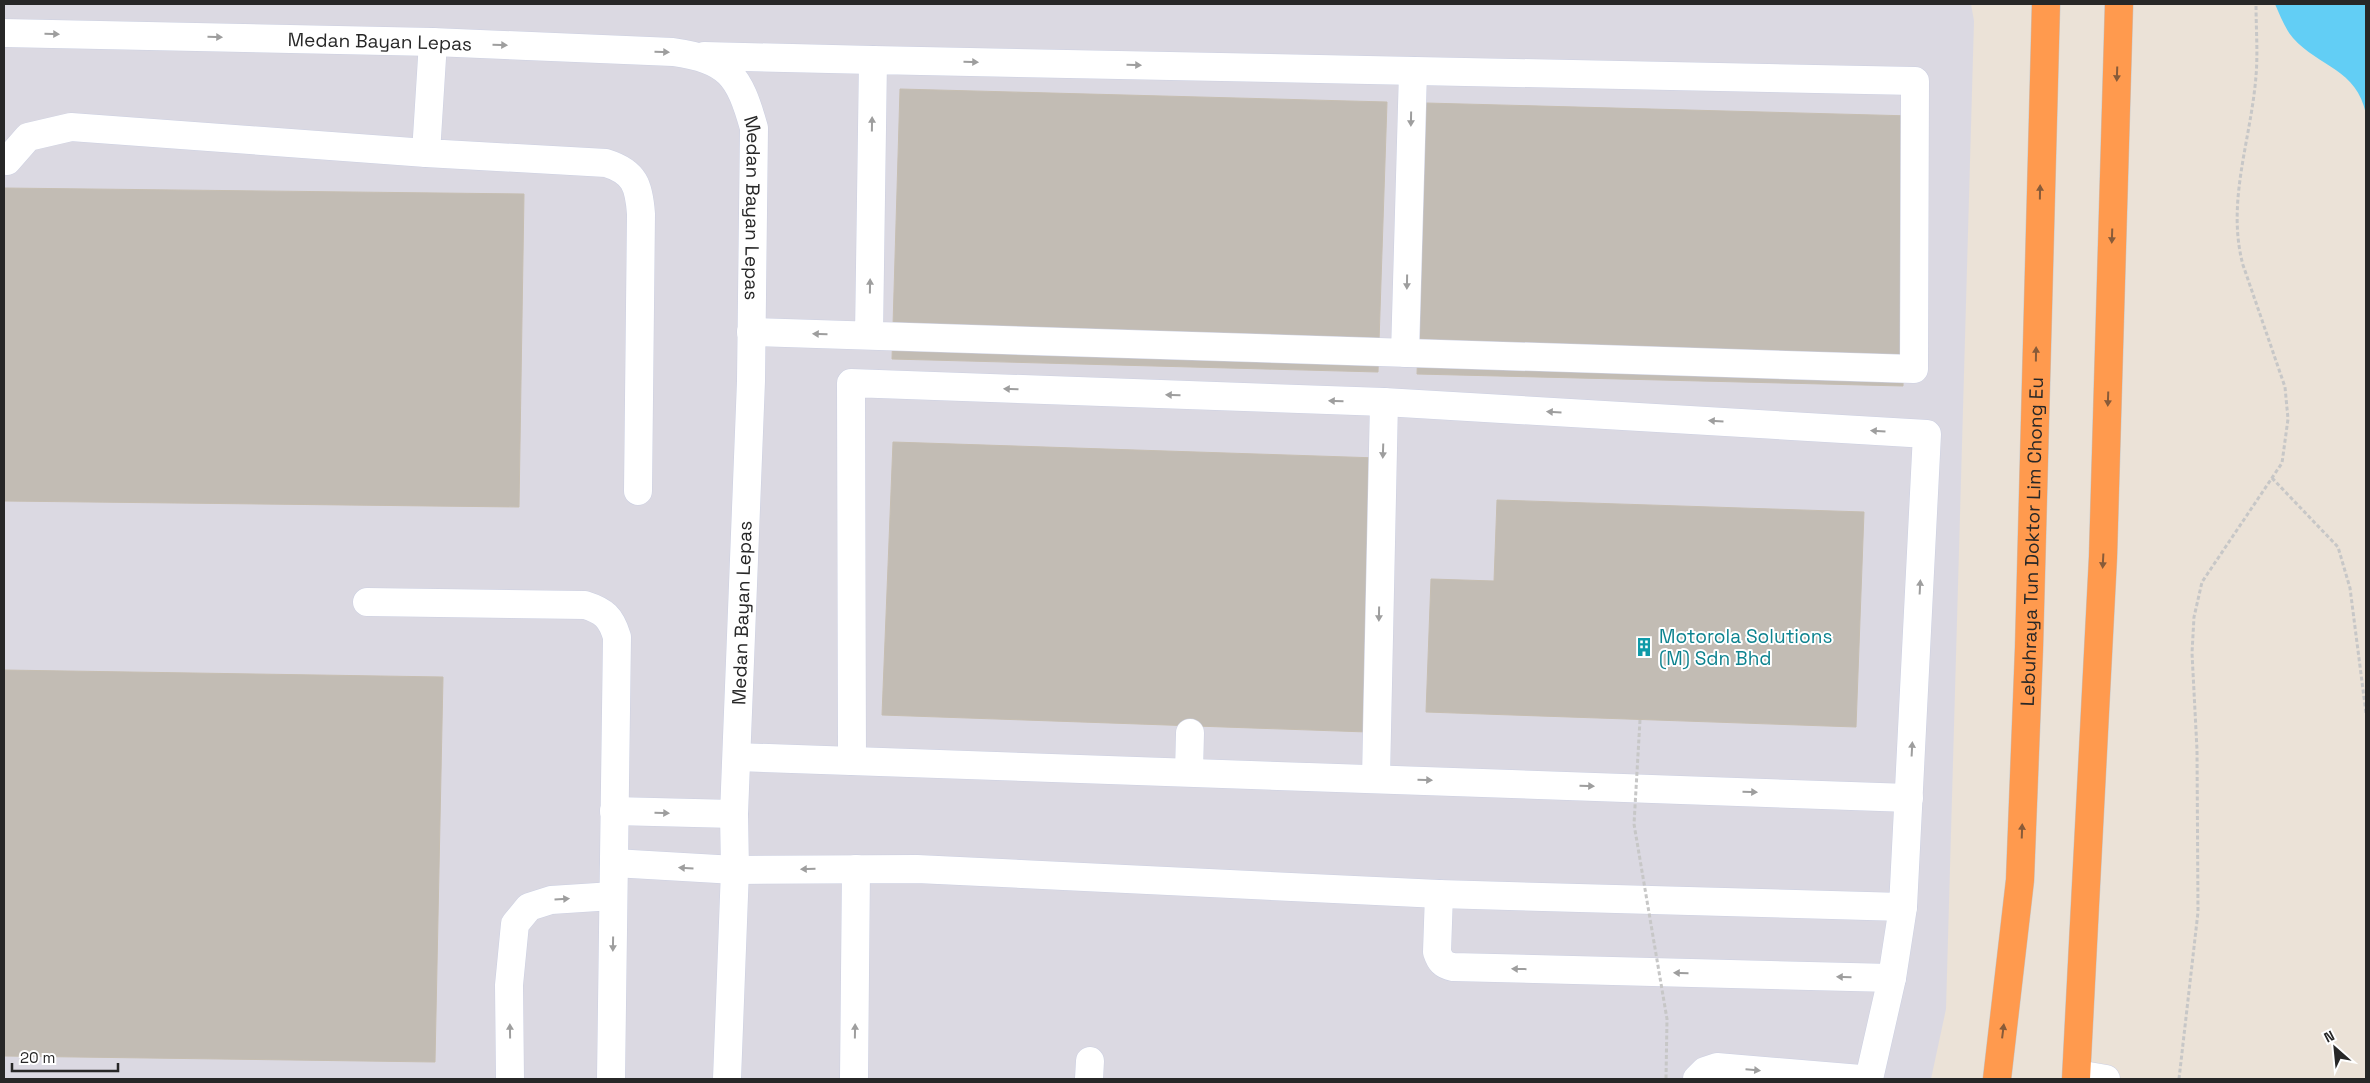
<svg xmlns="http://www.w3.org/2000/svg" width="2370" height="1083" font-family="'Space Grotesk',sans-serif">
<rect width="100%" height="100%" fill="#ebe2d7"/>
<!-- industrial -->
<polygon fill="#dbd9e2" points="4,4 1971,4 1974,21 1946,1009 1931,1079 4,1079"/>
<!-- water -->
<path fill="#62cef5" d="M2275,4H2366V114C2357,69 2319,67 2293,38C2285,29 2280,15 2275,4Z"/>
<!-- building -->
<g fill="#c2bcb4" stroke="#c6beb1">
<polygon points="900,89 1387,102 1378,372 892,359"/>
<polygon points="1426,103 1912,116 1903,386 1417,374"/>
<polygon points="4,188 524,194 519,507 4,501"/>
<polygon points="893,442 1378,458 1367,732 882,715"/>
<polygon points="1497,500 1864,512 1856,727 1426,712 1431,579 1494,581"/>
<polygon points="4,670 443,677 435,1062 4,1056"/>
</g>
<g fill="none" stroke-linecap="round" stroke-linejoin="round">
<!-- minor casing -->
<g stroke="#ccd0e2" stroke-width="29">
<g id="minor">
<path id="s1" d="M4,33L433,42L673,52C729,60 739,75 754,128L751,381L734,814L735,870L727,1079"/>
<path d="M433,42L426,153L606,163C635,172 639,186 641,214L638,491"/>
<polyline points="704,56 873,60"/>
<polyline points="7,161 28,137 71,127 426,153"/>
<polyline points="751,332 1914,369 1915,81 873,60 869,335"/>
<polyline points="1405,353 1413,71"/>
<path d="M367,602L585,605C604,611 611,617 617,637L611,1079"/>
<polyline points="737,757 1909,798"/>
<polyline points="852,761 851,383 1384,402 1927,434 1903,907 1892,978 1869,1079"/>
<polyline points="1189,772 1190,733"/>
<polyline points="1376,778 1384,402"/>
<polyline points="614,811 734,814"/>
<polyline points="614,863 735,870 917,869 1439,894 1903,907"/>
<path d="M1439,894L1437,952C1440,961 1443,965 1453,967L1892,978"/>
<polyline points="2077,1074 2106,1079"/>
<polyline points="510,1079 509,985 515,924 529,907 551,900 613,896"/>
<polyline points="854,1079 856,869"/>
<polyline points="1089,1079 1090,1061"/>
<polyline points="1697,1079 1705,1071 1717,1067 1861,1079"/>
</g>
</g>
<!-- highway casing -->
<g stroke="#c7c7c7" stroke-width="29">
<g id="highway">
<path id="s2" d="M1997,1079L2020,880L2029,648L2046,4"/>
<polyline points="2076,1079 2103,557 2119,4"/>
</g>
</g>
<!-- path -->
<g stroke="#c7c7c7" stroke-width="3" stroke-dasharray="4 2.5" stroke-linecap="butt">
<polyline points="2272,478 2338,547 2350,588 2366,713"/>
<path d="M2179,1079L2198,912L2197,750L2192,653L2194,617L2202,582L2282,463L2288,419L2285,387L2243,265C2226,202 2251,140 2256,76C2258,53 2256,28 2256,4"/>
</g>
<!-- minor -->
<use href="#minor" stroke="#fff" stroke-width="28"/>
<!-- highway -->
<use href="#highway" stroke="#ff9a4e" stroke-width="28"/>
<!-- path-bridge -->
<polyline stroke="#c7c7c7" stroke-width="3" stroke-dasharray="4 2.5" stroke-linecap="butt" points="1640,720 1634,824 1667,1019 1666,1079"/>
</g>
<!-- one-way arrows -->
<defs><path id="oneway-solid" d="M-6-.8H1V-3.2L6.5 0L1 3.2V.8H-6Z" transform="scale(1.25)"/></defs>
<g fill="#9e9e9e">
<use href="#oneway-solid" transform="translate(52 34) rotate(1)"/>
<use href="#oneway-solid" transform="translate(215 37) rotate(1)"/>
<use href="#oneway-solid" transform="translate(500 45) rotate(2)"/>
<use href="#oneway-solid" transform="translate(662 52) rotate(2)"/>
<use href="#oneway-solid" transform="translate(971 62) rotate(1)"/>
<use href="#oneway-solid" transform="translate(1134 65) rotate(1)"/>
<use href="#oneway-solid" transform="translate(1411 119) rotate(91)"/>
<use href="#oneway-solid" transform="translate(872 124) rotate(-89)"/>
<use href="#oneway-solid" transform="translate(1407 282) rotate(91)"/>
<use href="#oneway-solid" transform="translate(870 286) rotate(-89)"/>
<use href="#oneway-solid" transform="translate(820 334) rotate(-178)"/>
<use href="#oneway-solid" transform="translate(1011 389) rotate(-178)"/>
<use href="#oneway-solid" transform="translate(1173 395) rotate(-178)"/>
<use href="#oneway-solid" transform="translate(1336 401) rotate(-178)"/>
<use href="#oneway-solid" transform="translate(1554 412) rotate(-177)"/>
<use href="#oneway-solid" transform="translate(1716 421) rotate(-177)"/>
<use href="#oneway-solid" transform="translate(1878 431) rotate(-177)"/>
<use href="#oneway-solid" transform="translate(1383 451) rotate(92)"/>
<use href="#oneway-solid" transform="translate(1920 587) rotate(-87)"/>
<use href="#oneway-solid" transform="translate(1379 614) rotate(91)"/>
<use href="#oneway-solid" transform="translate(1912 749) rotate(-87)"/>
<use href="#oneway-solid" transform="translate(1425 780) rotate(2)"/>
<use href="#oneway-solid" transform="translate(1587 786) rotate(2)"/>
<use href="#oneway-solid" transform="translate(1750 792) rotate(2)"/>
<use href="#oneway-solid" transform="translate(662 813) rotate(2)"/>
<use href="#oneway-solid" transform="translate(686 868) rotate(-177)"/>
<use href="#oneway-solid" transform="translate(808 869) rotate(179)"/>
<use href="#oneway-solid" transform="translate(562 899) rotate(-4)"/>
<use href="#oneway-solid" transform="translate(613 944) rotate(91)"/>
<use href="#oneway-solid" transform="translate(1519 969) rotate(-179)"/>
<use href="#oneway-solid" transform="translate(1681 973) rotate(-179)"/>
<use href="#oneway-solid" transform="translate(1844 977) rotate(-179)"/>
<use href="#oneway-solid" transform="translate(510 1031) rotate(-91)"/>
<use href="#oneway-solid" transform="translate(855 1031) rotate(-89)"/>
<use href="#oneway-solid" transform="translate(1753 1070) rotate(5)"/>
</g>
<g fill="#885b39">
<use href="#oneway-solid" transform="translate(2117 74) rotate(92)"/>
<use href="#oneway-solid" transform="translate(2040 192) rotate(-89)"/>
<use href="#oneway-solid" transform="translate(2112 236) rotate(92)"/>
<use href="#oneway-solid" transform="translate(2036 354) rotate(-89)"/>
<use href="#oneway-solid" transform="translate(2108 399) rotate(92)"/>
<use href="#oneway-solid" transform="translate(2103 561) rotate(93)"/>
<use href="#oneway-solid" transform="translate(2022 831) rotate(-88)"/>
<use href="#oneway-solid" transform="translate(2003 1031) rotate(-83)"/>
</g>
<!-- icons -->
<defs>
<g id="building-bare" transform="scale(1.5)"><path d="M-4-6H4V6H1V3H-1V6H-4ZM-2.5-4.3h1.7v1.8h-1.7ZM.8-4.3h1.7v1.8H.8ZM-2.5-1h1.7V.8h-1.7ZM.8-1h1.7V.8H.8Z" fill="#0f9aa8" stroke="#fff" stroke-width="2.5" paint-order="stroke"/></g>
</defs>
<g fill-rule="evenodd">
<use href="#building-bare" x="1644" y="647"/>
</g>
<g text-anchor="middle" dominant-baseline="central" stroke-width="4" stroke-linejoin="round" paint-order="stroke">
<!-- street labels -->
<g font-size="19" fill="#272727" stroke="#fff">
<text stroke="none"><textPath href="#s1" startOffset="376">Medan Bayan Lepas</textPath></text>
<text stroke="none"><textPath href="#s1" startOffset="871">Medan Bayan Lepas</textPath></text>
<text stroke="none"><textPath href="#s2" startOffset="539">Lebuhraya Tun Doktor Lim Chong Eu</textPath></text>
<text transform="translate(742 613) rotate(-88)">Medan Bayan Lepas</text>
</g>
<!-- culture labels -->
<g font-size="19" fill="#0d838f" stroke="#fff" text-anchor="start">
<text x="1659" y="636">Motorola Solutions<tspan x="1659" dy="22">(M) Sdn Bhd</tspan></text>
</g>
</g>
<!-- border -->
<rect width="2370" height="1083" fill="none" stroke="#272727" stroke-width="10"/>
<!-- north arrow -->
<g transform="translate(2335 1048) rotate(333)" stroke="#ffffff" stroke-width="4" paint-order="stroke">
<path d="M0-4L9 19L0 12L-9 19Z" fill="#272727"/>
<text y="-8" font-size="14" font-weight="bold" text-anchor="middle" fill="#272727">N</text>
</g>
<!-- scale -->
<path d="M12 1063v8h106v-8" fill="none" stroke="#272727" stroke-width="2.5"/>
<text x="20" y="1063" font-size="15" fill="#272727" stroke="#ffffff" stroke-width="4" paint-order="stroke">20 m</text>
</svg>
